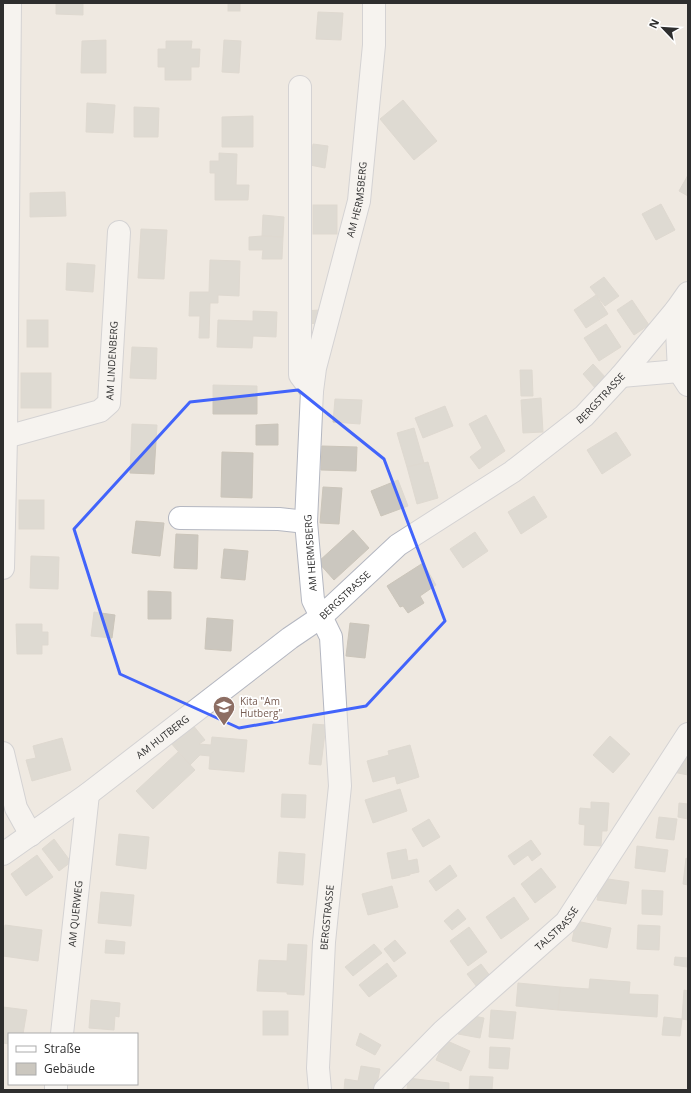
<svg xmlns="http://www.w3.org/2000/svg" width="691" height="1093" font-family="'Open Sans',sans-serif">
<rect width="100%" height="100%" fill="#efe9e1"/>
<!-- building -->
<g fill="#cbc7bf" stroke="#cbc5ba">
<polygon points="56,3 83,3 83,15 56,14"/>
<rect x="228" y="3" width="12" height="8"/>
<polygon points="318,12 343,13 341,40 316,39"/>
<polygon points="106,40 106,73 81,73 82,41"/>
<polygon points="224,40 241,41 239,73 222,72"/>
<polygon points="166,41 192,41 191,49 200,49 199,67 191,67 191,80 165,80 165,67 158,67 158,49 166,49"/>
<polygon points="403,100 437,141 414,160 380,119"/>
<polygon points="87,103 115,105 113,133 86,132"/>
<polygon points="134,107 159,108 158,137 134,137"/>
<polygon points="253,116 253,147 222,147 222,117"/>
<polygon points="313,144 328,146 325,168 310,165"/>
<polygon points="219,153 237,154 236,185 249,185 248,200 215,200 215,173 210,173 210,161 219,161"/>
<polygon points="688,175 688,196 679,191"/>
<polygon points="65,192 66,216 30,217 30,193"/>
<polygon points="661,204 675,230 656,240 642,214"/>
<rect x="313" y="205" width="24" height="29"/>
<polygon points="263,215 284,217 283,237 262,236"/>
<polygon points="141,229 167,230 164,279 138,278"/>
<polygon points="262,236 283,237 282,259 262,259 263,250 249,250 249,237"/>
<polygon points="210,260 240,261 239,296 218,295 218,303 210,303 209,338 199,338 200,316 189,316 190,292 209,292"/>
<polygon points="67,263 95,265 93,292 66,290"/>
<polygon points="604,277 619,296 605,306 590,287"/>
<polygon points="596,295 608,314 586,328 574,310"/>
<polygon points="632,300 649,325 634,335 617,310"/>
<polygon points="319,310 320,323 305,324 304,311"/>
<polygon points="253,311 277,312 276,337 253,336 252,348 217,347 218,320 253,321"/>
<rect x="27" y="320" width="21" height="27"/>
<polygon points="606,324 621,347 599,361 584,338"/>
<polygon points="132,347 157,348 156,379 130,378"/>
<polygon points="593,364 607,379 596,389 583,374"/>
<polygon points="520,370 532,370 533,396 521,396"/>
<rect x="21" y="373" width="30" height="35"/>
<polygon points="213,385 257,386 257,414 213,414"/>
<polygon points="541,398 543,432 523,433 521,400"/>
<polygon points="335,399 362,400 360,424 333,422"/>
<polygon points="445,406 453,426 423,438 415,418"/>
<polygon points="486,415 505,451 479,469 470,457 482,448 469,424"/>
<polygon points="132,424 157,425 154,474 130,473"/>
<polygon points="278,424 278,445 256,445 256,425"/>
<polygon points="414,428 424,463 407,467 397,433"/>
<polygon points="616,432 631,455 602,474 587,450"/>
<polygon points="322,446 357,447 356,471 321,470"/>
<polygon points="222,452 253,453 252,498 221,497"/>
<polygon points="428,462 438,498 417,504 407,467"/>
<polygon points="398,480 408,506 381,516 371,491"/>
<polygon points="323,487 342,488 339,524 320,523"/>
<polygon points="534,496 547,517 521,534 508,512"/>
<rect x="19" y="500" width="25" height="29"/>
<polygon points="136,521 164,523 160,556 132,553"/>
<polygon points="353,530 369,548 334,580 318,562"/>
<polygon points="475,532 488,551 463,568 450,549"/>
<polygon points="176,534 198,535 197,569 174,568"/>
<polygon points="224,549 248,551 245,580 221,578"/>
<polygon points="31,556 59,557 58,589 30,588"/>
<polygon points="423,563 436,585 420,596 424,603 408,613 403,606 400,607 387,586"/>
<polygon points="148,591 171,592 171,619 148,619"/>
<polygon points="94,612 115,615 112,638 91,636"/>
<polygon points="207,618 233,620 231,651 205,649"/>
<polygon points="350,623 369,625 365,658 346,656"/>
<polygon points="16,624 42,624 42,632 48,632 48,645 42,645 42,654 17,654"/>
<polygon points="192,724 205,740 199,744 211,745 212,737 247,740 244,772 209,769 210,756 200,755 190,765 170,742"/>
<polygon points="313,724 326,725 321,765 309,764"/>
<polygon points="610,736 630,754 613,773 593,755"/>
<polygon points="62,738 71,770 32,781 26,760 36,758 33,746"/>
<polygon points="410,745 419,777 397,784 395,776 373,782 367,761 389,755 388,751"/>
<polygon points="178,752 195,770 153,809 136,791"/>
<polygon points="688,752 688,775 668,771"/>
<polygon points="400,789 407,811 373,823 365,800"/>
<polygon points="282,794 306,795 305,818 281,817"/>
<polygon points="591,802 609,803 607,831 602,831 601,846 584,845 585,825 579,824 580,808 591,809"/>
<polygon points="679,803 688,804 688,819 678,817"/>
<polygon points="659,817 677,819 674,840 656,838"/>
<polygon points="429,819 440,837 423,847 412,829"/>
<polygon points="119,834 149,837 146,869 116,865"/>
<polygon points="54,839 71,862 59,871 42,849"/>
<polygon points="531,840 541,854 532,861 528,855 514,865 508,856"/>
<polygon points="637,846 668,850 665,872 635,868"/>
<polygon points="406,849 408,861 417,859 419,872 410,874 410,875 392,879 387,853"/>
<polygon points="279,852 305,854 303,885 277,883"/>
<polygon points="37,855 53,877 26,896 11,874"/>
<polygon points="686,858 688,859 688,885 683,884"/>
<polygon points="450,865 457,876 436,891 429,881"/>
<polygon points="541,868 556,887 535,903 521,884"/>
<polygon points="601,878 629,882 626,904 597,900"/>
<polygon points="392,886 398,907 368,915 362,894"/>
<polygon points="642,890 663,891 662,915 642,914"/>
<polygon points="101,892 134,895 131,926 98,923"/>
<polygon points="514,897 529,919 501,939 486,917"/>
<polygon points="458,909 466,919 452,930 444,921"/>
<polygon points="576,921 611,928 607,948 572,941"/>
<polygon points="5,925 42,930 38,961 3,956 3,941"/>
<polygon points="638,925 660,926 659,950 637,949"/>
<polygon points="469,927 487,952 468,966 450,941"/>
<polygon points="106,940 125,942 124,954 105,953"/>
<polygon points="395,940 406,953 394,962 384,949"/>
<polygon points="288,944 307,945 304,995 287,994 287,992 257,991 259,960 287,961"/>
<polygon points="374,944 382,953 353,976 345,967"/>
<polygon points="675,957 688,958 687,967 674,965"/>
<polygon points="387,963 397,976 369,997 359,985"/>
<polygon points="481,964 491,977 477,987 467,974"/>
<polygon points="590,979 630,982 629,994 658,995 657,1017 558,1010 560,987 589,989"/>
<polygon points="518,983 560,987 558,1010 516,1006"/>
<polygon points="684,990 688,991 688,1020 682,1019"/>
<polygon points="91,1000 120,1003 119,1017 115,1016 114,1030 89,1028"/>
<polygon points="3,1007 27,1010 23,1034 9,1034 9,1044 3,1043"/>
<polygon points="491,1010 516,1012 513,1039 489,1037"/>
<rect x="263" y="1011" width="25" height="24"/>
<polygon points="469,1015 484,1018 480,1038 458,1034"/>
<polygon points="664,1017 682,1019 680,1036 662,1035"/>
<polygon points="360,1033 381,1045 375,1055 356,1045"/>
<polygon points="445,1040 470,1051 461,1071 436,1060"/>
<polygon points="490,1047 510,1048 508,1069 489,1068"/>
<polygon points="361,1066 380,1069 376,1089 344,1090 345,1079 358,1081"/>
<polygon points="470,1076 493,1077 492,1090 469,1090"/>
<polygon points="408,1078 449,1083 449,1090 407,1090"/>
</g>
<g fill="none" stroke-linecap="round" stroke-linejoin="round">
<!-- minor casing -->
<g stroke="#b4b7c1" stroke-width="24">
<g id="minor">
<polyline points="300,87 300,375 312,391"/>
<polyline points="676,310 679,371 688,385"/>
<polyline points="621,376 679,371"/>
<path id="s1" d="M6,437L100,411L109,403L119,232"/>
<polyline points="180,518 279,519 306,522"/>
<polyline points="3,568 6,437 10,3"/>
<polyline points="3,753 16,808 31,835"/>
<path id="s2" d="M3,854L88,794L290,638L321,617L398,545L512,472L584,416L621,376L676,310L688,293"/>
<path id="s3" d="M62,1034L88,794"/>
<polyline points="56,1090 56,1084"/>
<path id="s4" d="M320,1090L318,1068L324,942L340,786L331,637L313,600L306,522L312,391L315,368L359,201L374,45V3"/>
<path id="s5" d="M385,1090L443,1031L566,922L688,734"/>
</g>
</g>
<!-- minor -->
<use href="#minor" stroke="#fff" stroke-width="22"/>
</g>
<!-- marked area -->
<path d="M0 0H691V1093H0ZM298,390L384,459L445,621L366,706L239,728L120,674L74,529L190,402Z" fill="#efe9e1" fill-opacity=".55" fill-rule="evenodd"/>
<path fill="none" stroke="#4264fb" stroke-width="3" stroke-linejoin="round" d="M298,390L384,459L445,621L366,706L239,728L120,674L74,529L190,402Z"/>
<!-- icons -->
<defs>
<g id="school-pin" transform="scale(1.15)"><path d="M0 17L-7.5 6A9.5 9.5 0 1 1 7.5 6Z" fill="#8d6e63" stroke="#fff"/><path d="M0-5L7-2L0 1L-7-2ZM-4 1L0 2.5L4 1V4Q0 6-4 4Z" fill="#fff"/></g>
</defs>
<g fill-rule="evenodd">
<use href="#school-pin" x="224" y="707"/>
</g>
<g text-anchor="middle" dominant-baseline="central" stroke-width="3.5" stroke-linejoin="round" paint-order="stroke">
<!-- street labels -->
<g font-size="10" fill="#2e2e2e" stroke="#fff">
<text stroke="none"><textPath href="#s4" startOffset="902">AM HERMSBERG</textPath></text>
<text stroke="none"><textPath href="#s1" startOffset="152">AM LINDENBERG</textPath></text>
<text stroke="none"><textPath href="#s2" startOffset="753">BERGSTRASSE</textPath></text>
<text transform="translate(310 553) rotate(-94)">AM HERMSBERG</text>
<text stroke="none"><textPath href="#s2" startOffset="429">BERGSTRASSE</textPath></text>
<text stroke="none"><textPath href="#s2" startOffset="198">AM HUTBERG</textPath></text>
<text stroke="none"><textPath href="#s3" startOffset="121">AM QUERWEG</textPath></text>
<text stroke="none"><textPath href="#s4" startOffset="173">BERGSTRASSE</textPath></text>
<text stroke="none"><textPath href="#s5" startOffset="236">TALSTRASSE</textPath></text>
</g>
<!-- education labels -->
<g font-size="10" fill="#785e54" stroke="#fff" text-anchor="start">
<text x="240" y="701">Kita "Am<tspan x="240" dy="12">Hutberg"</tspan></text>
</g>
</g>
<!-- border -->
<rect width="691" height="1093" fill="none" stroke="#2e2e2e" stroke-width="8"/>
<!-- legend -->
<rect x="8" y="1033" width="130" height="52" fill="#ffffff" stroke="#ababab"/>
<rect x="16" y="1046" width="20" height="6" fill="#ffffff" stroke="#ababab"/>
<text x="44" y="1053" font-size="12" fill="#2e2e2e">Straße</text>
<rect x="16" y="1063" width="20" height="12" fill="#cbc7bf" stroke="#ababab"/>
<text x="44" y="1073" font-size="12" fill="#2e2e2e">Gebäude</text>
<!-- north arrow -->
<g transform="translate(663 28) rotate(295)" stroke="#ffffff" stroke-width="3" paint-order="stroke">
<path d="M0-3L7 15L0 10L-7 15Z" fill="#2e2e2e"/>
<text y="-6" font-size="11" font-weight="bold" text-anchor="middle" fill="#2e2e2e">N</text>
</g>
</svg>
